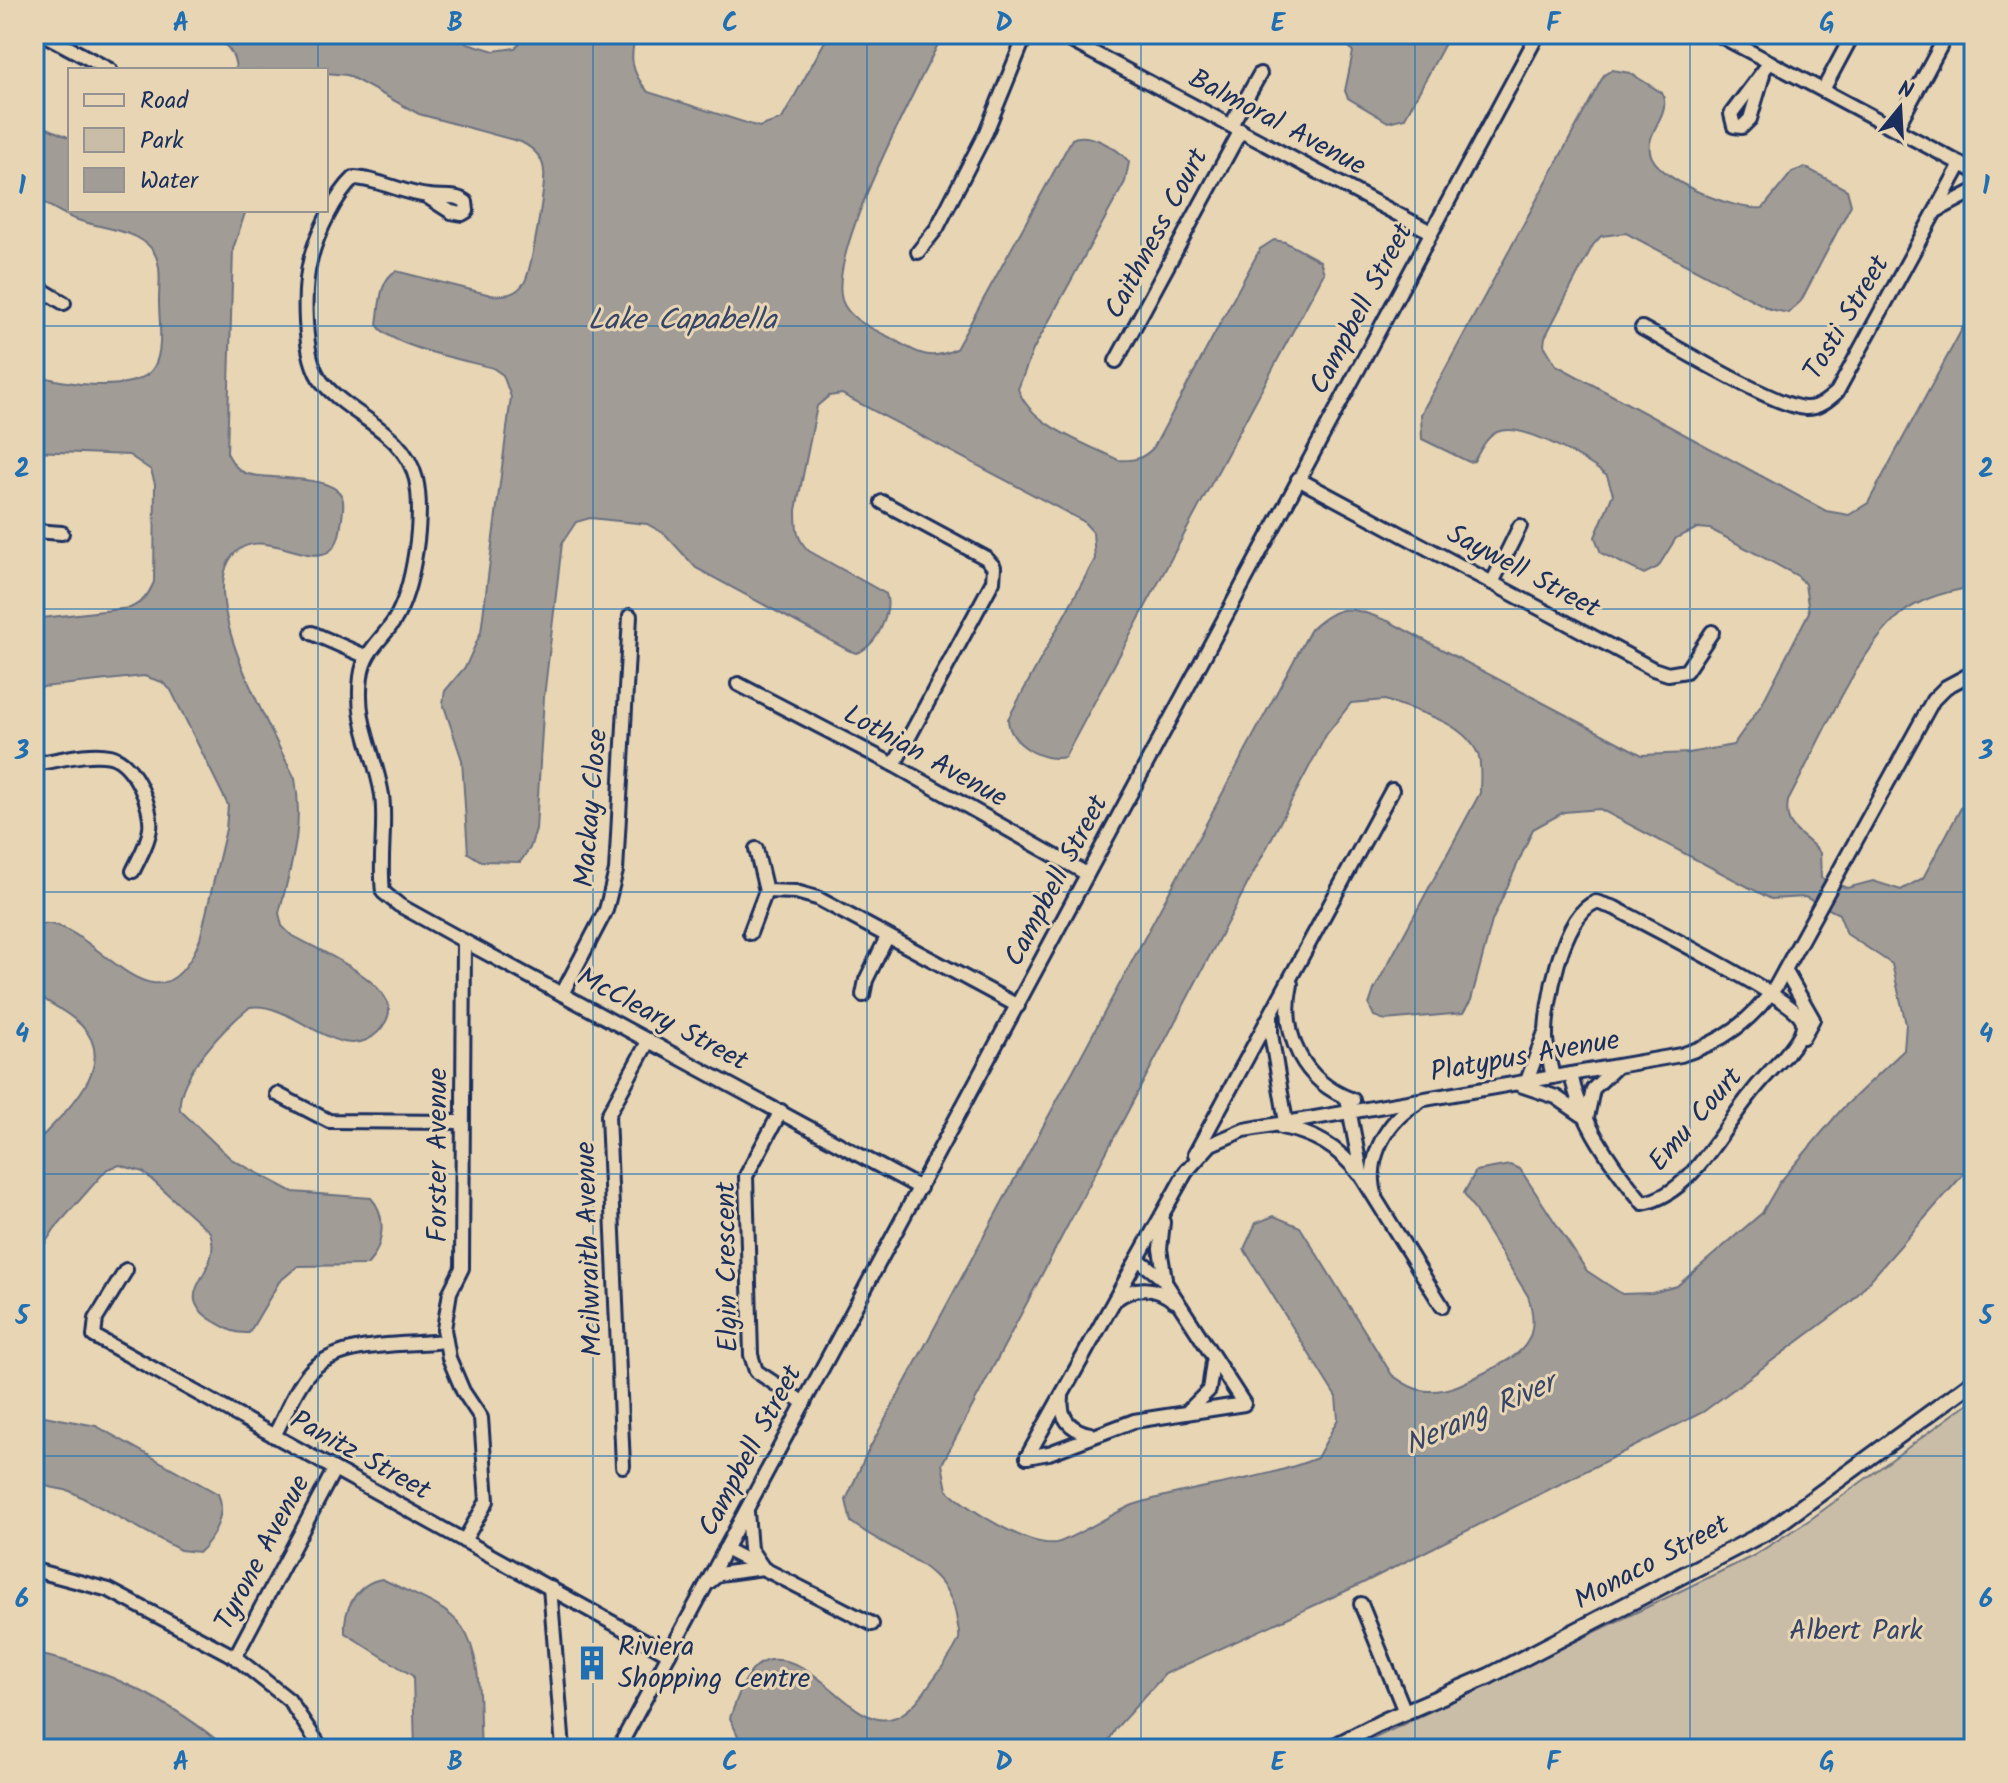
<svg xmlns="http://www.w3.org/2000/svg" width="2008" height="1783" font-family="Kalam,sans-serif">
<rect width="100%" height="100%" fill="#e7d5b3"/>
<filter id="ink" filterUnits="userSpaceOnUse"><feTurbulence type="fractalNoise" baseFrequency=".0125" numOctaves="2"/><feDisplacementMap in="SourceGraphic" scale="16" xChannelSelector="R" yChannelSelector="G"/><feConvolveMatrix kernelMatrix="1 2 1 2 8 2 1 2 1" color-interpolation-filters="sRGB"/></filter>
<g filter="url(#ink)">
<!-- green -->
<polygon fill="#cabda7" stroke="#727682" stroke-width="2" points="1974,1399 1974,1749 1352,1749 1753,1556 1811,1519"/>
<!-- water -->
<g fill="#a19c96" stroke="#6b7080" stroke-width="2" fill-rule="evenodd">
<path d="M208,34H438L494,51L515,48L528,34H636C629,58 631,72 648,92L759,127L782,119L829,34H943C919,84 827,252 842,300C849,320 872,328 889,337C915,351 927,363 956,349L1072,139C1088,131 1118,148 1129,162L1125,182L1033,350L1018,389C1031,426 1085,443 1118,460C1134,461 1143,459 1154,447L1260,249L1274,240L1285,242L1320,261L1324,273L1065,757C1043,763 1008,743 1008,719L1095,559L1093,532L1083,521L842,394L829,396L817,406L796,510C796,527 796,539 809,551L886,594C893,612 875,649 856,653L848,650L696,568L665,534L647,524L590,518L576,522L562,543L544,697L536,829L530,848L520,862L481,861L468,853L462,760L443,703L445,691L466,666L481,632L511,397L503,375L493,368C469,361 386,346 377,324C380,306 379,280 396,271L491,295C505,296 516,295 524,283C531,274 546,184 544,171C543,157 533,148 521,142L419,114L347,75L326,73V70H236C235,50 225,43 208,34Z"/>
<polygon points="1340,34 1450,34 1405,118 1388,122 1348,98 1345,91 1353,52"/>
<path d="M1612,70L1630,73L1662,93C1672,114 1646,130 1650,152C1655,180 1737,212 1763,208L1792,172L1805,167L1847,190L1851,205L1801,301L1788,313L1770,309L1626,233L1601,236L1593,245L1545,337L1544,345L1556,365L1826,511L1849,515L1868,503L1974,307V587C1948,591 1920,598 1900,615C1854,655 1818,746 1788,801C1783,832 1804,832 1820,853L1821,878L1847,888L1873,881L1901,890L1923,878L1974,784V1162L1851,1302L1703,1412L1361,1584L1165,1674L1116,1728L1104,1749H760L738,1736L730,1718C737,1699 747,1663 770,1660C833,1653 869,1778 929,1685C938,1672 953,1655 959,1639C960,1634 958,1626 957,1621C950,1563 892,1554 851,1522L846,1500L866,1455L1311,629C1342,601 1352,608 1388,621L1642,755L1689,753L1733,745L1762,704L1809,612L1805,584L1798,576L1710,529L1698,528L1676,538L1658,567L1644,574L1601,553L1595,537L1613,494L1607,476C1587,460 1522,421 1497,432C1486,437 1480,451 1474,461L1469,462L1422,439L1421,414L1604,75ZM1385,700C1416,711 1463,721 1478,754C1482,764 1480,782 1480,793L1374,990L1369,1005L1374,1016L1385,1020L1463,1013L1471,1000L1492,921L1533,829L1564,812L1600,809L1771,899L1805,897L1839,914L1847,934L1892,964L1906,1024L1904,1050L1841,1110L1780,1182L1762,1213L1677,1286L1652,1293L1622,1294L1587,1271L1520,1169L1510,1165L1476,1171L1464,1193L1528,1296C1544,1344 1518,1356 1480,1375C1465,1383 1449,1391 1432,1391C1416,1392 1405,1384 1392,1375L1300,1227L1274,1216L1256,1223L1244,1249L1336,1397L1338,1419L1317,1458C1258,1482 1193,1485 1133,1505C1115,1512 1068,1541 1056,1543C1027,1547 968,1509 947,1490L942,1464L1326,735L1351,703Z"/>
<path d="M38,124L70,138V210H246L233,249L227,453C232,462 237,471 248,474C266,480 340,473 343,501C344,508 342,518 341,525C333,597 259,509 229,561C202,609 273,733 295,779C304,828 291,866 279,913L282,926L291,935C315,948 390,980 389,1011C389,1018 383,1027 378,1032C341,1069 293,1000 250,1007C225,1027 176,1077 180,1110L231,1159L293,1192L371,1198C388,1216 383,1248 367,1265L298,1266L279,1282L249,1333C235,1334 227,1329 215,1322C165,1293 225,1274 210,1232L143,1172L120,1165L107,1169L55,1228L34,1260V1145C61,1115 122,1066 81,1025C68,1012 49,1003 34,993V926C88,904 155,1055 200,939L226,829L228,805L171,690L162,682L144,676L34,688V619L130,608C143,602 148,596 154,582L155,484L151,470L129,455L34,451V373C57,385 139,395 154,367C164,350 159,320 159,301C159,283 163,262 151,248C134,228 95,228 72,218C59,212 46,204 34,197V125Z"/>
<path d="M34,1414L96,1426L218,1494C227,1512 213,1540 199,1552L180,1550L70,1491L34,1484Z"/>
<path d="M382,1579C407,1592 445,1604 462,1627C484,1658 478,1712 481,1749H415L413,1676L345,1633C343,1609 357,1583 382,1579Z"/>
<path d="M34,1653C104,1668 174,1702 227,1749H34Z"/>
</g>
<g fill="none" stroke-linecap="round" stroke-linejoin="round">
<!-- minor casing -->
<g stroke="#1b2f5e" stroke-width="18">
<g id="minor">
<polyline points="43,34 110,70"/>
<polyline points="1058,34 1431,232"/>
<polyline points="1717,34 1974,171"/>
<polyline points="1763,75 1750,119 1742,127 1734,126 1731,114 1770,62"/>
<polyline points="1823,90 1853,34"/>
<polyline points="1231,125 1260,74"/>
<polyline points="1896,129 1947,34"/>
<path d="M426,196L451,212L462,214L467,211L466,202C455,194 442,198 429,196C403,194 380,179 354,178C335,196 318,232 311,257C303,287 302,358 322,382C352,418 404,430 416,479C424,516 414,589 394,621C381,641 364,651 361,677C355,723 375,752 382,795C386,826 379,859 383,892L399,905L464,941L920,1188"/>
<polyline points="1938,210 1974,191"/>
<polyline points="918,252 937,228 986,132 1026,34"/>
<polyline points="34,285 64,303"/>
<path d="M1642,328C1675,346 1774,406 1805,408C1818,409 1828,400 1837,392L1961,164"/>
<polyline points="1116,361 1241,130"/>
<polyline points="1298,479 1653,669 1668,674 1686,671 1712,632"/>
<polyline points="882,502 986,558 994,567 993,581 894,765"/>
<polyline points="34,531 62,533"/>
<polyline points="1492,583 1520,526"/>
<polyline points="312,633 365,656"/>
<polyline points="738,684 894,765 1087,874"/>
<path d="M34,764C56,761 88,751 110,756C134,762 153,807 150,829C148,844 139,858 133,871"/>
<polyline points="766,891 796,892 817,898 1018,1006"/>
<polyline points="750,933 766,891 756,849"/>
<polyline points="464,941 462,1268 450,1292 444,1329 449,1358 463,1391 481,1418 487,1501 464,1541"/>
<polyline points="1785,970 1813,1019 1803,1037"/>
<path d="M1291,984C1280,1035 1303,1082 1353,1100"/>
<polyline points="562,994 606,910 616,871 630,616"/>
<polyline points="863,995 866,980 887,937"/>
<polyline points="1271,1016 1271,1034 1287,1128"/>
<path d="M1571,1074C1580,1121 1612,1166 1643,1203C1692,1194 1721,1130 1750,1095C1761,1080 1774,1067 1787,1054"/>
<path d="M1553,1077C1550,1064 1547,1052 1546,1039C1545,1007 1562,914 1596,902L1615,908C1643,923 1794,999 1802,1019C1807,1032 1791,1047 1784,1057"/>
<polyline points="1527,1081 1545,1032"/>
<polyline points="1520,1085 1556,1097 1582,1115"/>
<polyline points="277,1094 329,1121 460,1122"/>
<polyline points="1347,1098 1362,1177 1442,1306"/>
<polyline points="781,1111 746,1176 751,1355 756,1371 804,1403"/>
<polyline points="1587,1118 1593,1089 1615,1068"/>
<path d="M1281,1127C1314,1133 1338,1147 1359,1174"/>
<polyline points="1195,1154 1392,790"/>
<path d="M1184,1174L1211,1144L1244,1130L1681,1055C1723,1042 1751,1021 1776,986L1933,700L1946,687L1974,672"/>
<path d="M1375,1194C1366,1157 1386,1121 1419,1102"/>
<polyline points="1163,1222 1160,1249 1165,1279"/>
<polyline points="126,1270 96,1319 94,1336 669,1654"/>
<path d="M1115,1300C1134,1285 1156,1286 1174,1301"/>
<path d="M1062,1397C1059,1417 1070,1430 1090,1434"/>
<polyline points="1189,1410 1209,1390 1213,1362"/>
<path d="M274,1436C285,1416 293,1393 307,1375C336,1339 404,1346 445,1341"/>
<polyline points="1027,1457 1187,1170"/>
<polyline points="1027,1457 1049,1453 1134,1421 1244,1404 1163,1279 1138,1259"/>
<polyline points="623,1466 608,1115 649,1040"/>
<polyline points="725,1549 872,1624"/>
<polyline points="34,1570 109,1590 235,1657 289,1700 322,1749"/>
<polyline points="708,1583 719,1574 763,1568 750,1549 747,1512"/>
<polyline points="550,1587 563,1749"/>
<polyline points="1361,1604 1405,1712"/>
<polyline points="235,1657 334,1470"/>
<polyline points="618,1749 1538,34"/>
</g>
</g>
<!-- tertiary casing -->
<g stroke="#1b2f5e" stroke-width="20">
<polyline id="tertiary" points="1329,1749 1386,1720 1489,1676 1770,1530 1974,1381"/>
</g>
<!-- minor -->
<use href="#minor" stroke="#e7d5b3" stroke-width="12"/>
<!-- tertiary -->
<use href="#tertiary" stroke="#e7d5b3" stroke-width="14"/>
</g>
</g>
<!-- grid -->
<path fill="none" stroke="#1f6fb2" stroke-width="2" stroke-opacity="0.55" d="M318,34V70M593,34V1749M867,34V1749M1141,34V1749M1415,34V1749M1690,34V1749M318,210V1749M34,326H1974M34,609H1974M34,892H1974M34,1174H1974M34,1456H1974"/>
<!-- icons -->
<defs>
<g id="building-bare" transform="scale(2.76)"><path d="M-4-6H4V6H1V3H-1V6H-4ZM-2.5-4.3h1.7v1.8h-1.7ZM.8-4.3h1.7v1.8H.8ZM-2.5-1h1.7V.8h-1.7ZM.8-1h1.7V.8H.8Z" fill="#1f6fb2" stroke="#e7d5b3" stroke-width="2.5" paint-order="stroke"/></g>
</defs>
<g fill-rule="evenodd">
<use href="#building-bare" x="592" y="1663"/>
</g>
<g text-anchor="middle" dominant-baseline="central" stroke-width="6" stroke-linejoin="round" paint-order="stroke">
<!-- street labels -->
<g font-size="28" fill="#1b2f5e" stroke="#e7d5b3">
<text transform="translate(1277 123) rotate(28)">Balmoral Avenue</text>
<text transform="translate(1157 234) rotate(-62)">Caithness Court</text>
<text transform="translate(1362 309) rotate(-62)">Campbell Street</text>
<text transform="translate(1847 318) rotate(-59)">Tosti Street</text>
<text transform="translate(1523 572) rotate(28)">Saywell Street</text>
<text transform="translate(925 757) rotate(29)">Lothian Avenue</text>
<text transform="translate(592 808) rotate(-85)">Mackay Close</text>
<text transform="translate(1057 881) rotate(-62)">Campbell Street</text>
<text transform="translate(662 1020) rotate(28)">McCleary Street</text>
<text transform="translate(1525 1057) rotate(-10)">Platypus Avenue</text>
<text transform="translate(1696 1120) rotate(-49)">Emu Court</text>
<text transform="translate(438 1155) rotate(-90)">Forster Avenue</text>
<text transform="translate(590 1249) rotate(-92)">Mcilwraith Avenue</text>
<text transform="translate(728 1267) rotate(-91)">Elgin Crescent</text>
<text transform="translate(751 1451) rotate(-62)">Campbell Street</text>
<text transform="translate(360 1456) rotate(29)">Panitz Street</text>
<text transform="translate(263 1553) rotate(-62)">Tyrone Avenue</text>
<text transform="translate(1652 1563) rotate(-28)">Monaco Street</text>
</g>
<!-- park labels -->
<g font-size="28" fill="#354469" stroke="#e7d5b3">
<text x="1856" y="1631">Albert Park</text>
</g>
<!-- poi labels -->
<g font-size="28" fill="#1b2f5e" stroke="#e7d5b3" text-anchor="start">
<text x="618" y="1647">Riviera<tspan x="618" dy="32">Shopping Centre</tspan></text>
</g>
<!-- water labels -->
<g font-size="30" font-style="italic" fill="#364569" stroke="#e7d5b3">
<text x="682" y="321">Lake Capabella</text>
<text transform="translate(1480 1415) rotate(-24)">Nerang River</text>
</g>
</g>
<!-- margin -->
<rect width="2008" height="1783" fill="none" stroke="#e7d5b3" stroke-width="88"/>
<!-- legend -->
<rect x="68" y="68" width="260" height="144" fill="#e7d5b3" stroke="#959391" stroke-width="2"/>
<rect x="84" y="94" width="40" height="12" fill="#e7d5b3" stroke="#959391" stroke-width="2"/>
<text x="140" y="108" font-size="24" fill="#1b2f5e">Road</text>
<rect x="84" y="128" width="40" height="24" fill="#cabda7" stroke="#959391" stroke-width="2"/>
<text x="140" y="148" font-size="24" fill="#1b2f5e">Park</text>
<rect x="84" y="168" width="40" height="24" fill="#a19c96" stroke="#959391" stroke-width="2"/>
<text x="140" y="188" font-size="24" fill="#1b2f5e">Water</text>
<!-- north arrow -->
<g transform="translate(1900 108) rotate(18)" stroke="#e7d5b3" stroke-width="6" paint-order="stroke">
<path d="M0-6L14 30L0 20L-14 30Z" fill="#1b2f5e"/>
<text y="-12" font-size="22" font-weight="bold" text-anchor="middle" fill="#1b2f5e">N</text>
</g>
<rect x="44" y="44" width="1920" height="1695" fill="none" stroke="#1f6fb2" stroke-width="3"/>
<g font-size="26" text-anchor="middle" font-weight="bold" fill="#1f6fb2">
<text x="181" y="31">A</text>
<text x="455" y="31">B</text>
<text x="730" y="31">C</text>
<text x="1004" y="31">D</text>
<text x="1278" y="31">E</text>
<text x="1553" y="31">F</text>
<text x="1827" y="31">G</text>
<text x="22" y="194">1</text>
<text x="1986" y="194">1</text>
<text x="22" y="477">2</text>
<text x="1986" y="477">2</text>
<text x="22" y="759">3</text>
<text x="1986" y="759">3</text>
<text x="22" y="1042">4</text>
<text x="1986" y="1042">4</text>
<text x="22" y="1324">5</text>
<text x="1986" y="1324">5</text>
<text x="22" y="1607">6</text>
<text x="1986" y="1607">6</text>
<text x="181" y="1770">A</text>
<text x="455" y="1770">B</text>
<text x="730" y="1770">C</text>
<text x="1004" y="1770">D</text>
<text x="1278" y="1770">E</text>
<text x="1553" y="1770">F</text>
<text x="1827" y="1770">G</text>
</g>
</svg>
